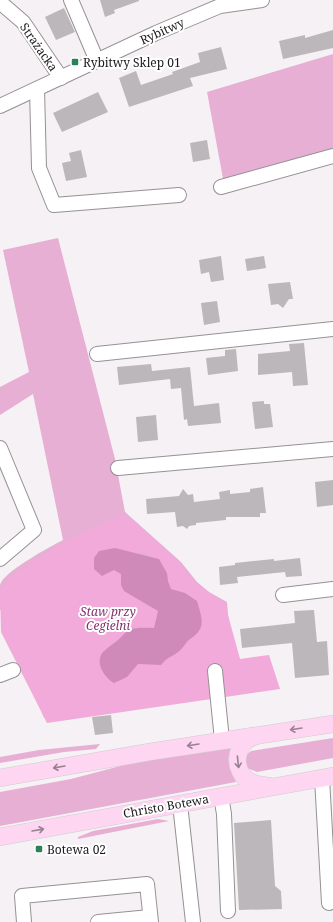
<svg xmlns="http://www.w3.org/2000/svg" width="333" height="922" font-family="'Noto Serif',serif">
<rect width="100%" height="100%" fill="#f6f1f4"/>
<!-- green -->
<g fill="#e7afd4">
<polygon points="333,54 333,154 224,184 207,92"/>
<path d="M58,238L115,459L125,512L181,562L197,582L209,592L227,602L234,689L44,718L3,610H0C0,603 0,592 0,585C4,571 50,547 63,540L33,394L0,415V387L29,372L3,250Z"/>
<polygon points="333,738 333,758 257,772 247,768 245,756 251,751"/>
<polygon points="100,744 96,749 64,752 0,763 0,757 39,750"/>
<path d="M231,747C226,762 230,769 236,782L0,826V792L71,779L143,760Z"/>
<polygon points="158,819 169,821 78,839 78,837 93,831"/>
</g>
<!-- forest -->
<path fill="#f2aadb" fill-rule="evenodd" d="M125,514L179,562L190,578L225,604L240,659L269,655L280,689L47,723L1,632L0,591L8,579L63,542ZM143,549L165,569L159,602L149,607L124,591L126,567Z"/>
<!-- water -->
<path fill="#d08aba" d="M115,548L159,559L167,573L168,581L171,589L185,593L197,601C202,619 207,628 190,639C185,643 183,649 178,652C170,658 167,657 161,665L138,664L127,677L114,683C105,678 94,663 103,652C107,648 113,644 118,640C122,637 124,633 129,630C137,627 146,628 154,628L158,611L124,591L121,585V574L114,570L102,576L94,569V558L99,551Z"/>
<!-- building -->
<g fill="#bcb7ba">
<polygon points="100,0 139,0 139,1 114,10 115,13 105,17"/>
<polygon points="64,8 75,32 56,40 45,17"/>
<polygon points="333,30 333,48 283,59 279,41 305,35 305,38"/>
<polygon points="221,47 227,69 190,78 193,86 129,107 119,78 136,71 141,85 173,74 172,72 200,62 198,53"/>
<polygon points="98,92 108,112 62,132 53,113"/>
<polygon points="207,140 210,159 193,162 190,143"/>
<polygon points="81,150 87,177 66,181 62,163 71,161 69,153"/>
<polygon points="221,256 224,280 211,282 209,272 201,274 199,260"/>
<polygon points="264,256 266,268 247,271 245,259"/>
<polygon points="290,282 293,299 289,299 283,308 278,304 271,305 268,284"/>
<polygon points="217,301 220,322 204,325 201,303"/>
<polygon points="304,343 308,385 293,386 292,372 258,375 258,354 290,351 289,344"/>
<polygon points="236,349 238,371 208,375 206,358 225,356 225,350"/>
<polygon points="151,364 152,371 190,367 194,406 219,403 221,423 188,426 187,419 184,420 181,388 171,389 170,379 119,385 117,367"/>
<polygon points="264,401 264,404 270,404 273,427 255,429 252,402"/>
<polygon points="156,415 158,440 138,442 136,417"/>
<polygon points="333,480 333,505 317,507 315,482"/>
<polygon points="263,487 266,513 260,513 260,517 226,517 226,520 196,523 196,525 189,526 187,529 183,526 177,527 175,512 147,514 146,499 179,496 183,489 188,495 193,494 194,502 220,499 219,492 230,490 230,494 250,492 250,489"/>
<polygon points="300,558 302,576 286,577 285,572 237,577 238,583 220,585 219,567 235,565 235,563 274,559 274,561"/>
<polygon points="314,610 317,642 327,641 329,675 295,678 292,643 242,648 240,629 295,623 294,611"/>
<polygon points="111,715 113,733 95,735 92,717"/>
<polygon points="271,820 275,886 281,891 282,909 239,910 234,823"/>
</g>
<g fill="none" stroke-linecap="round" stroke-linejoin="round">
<!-- minor casing -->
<g stroke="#969194" stroke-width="16">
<g id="minor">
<polyline points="0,0 1,3 23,22 61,78"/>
<polyline points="71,0 97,61"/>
<polyline points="37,89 39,168 54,205 179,195"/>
<polyline points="0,106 156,33 220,6 262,0"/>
<polyline points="221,187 333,156"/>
<polyline points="97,354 333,329"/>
<polyline points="0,448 34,530 0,559"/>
<polyline points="118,468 333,449"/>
<polyline points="283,595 333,589"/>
<polyline points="215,671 222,740"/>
<polyline points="0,675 13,670"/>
<polyline points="322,778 329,903"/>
<polyline points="221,796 224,814 228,911"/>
<polyline points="180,804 193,922"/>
<polyline points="24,922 22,896 147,884 151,922"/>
<polyline points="98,922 150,917"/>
</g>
</g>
<!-- major casing -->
<g stroke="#cdcdcd" stroke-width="18">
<g id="major">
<path d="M256,736C235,741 230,771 251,782C256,785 263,785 269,786"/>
<polyline points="0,778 149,752 333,724"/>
<polyline points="0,837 333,776"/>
</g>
</g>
<!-- minor -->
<use href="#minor" stroke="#fff" stroke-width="14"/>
<!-- major -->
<use href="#major" stroke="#fed6f1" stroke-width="17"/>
</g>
<!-- one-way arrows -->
<defs><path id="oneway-shaft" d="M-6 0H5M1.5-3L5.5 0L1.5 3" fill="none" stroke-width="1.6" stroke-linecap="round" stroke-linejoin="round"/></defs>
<g stroke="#988191">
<use href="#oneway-shaft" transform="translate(296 729) rotate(171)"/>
<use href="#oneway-shaft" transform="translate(193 745) rotate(171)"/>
<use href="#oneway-shaft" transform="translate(238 762) rotate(84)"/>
<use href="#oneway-shaft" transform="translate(59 767) rotate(170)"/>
<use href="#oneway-shaft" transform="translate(38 830) rotate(-10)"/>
</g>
<!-- markers -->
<g fill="#288359" stroke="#fff" stroke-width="1.5">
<rect x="71" y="58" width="8" height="8" rx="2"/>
<rect x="35" y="845" width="8" height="8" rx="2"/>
</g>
<g text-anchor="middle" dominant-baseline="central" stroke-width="4" stroke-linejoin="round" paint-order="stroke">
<!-- street labels -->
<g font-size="12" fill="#1c1a1c" stroke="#fff">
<text transform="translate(162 31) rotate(-24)">Rybitwy</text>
<text transform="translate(39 47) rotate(55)">Strażacka</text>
<text transform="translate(166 806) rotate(-10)">Christo Botewa</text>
</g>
<!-- poi labels -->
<g font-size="12" fill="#1c1a1c" stroke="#fff" text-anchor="start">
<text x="83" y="62">Rybitwy Sklep 01</text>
<text x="47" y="849">Botewa 02</text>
</g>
<!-- park labels -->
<g font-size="12" font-style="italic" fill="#84326e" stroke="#fff">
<text x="108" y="611">Staw przy<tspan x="108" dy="14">Cegielni</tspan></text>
</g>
</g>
</svg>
